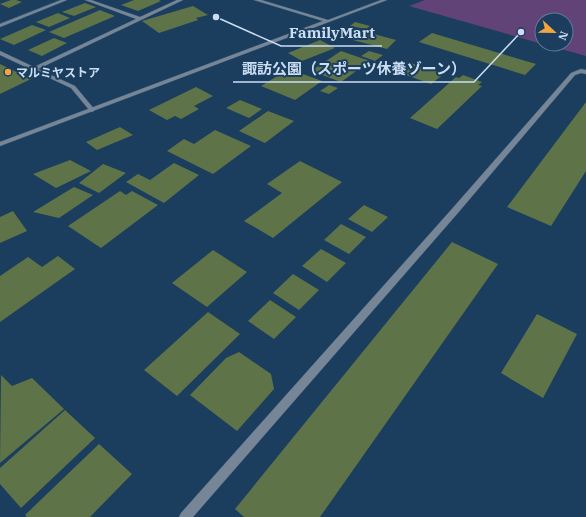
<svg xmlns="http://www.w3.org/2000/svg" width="586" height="517" font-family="'IBM Plex Serif','Noto Sans JP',serif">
<rect width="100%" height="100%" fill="#1b3d5e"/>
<!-- green -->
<polygon fill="#614377" points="425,0 586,0 586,56 543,44 566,44 566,20 542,20 542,44 409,6"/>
<!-- building -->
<g fill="#5e7448">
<polygon points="11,0 16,0 22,2 9,8 0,4"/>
<polygon points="134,0 159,0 161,1 138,11 121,5"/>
<polygon points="85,3 96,7 74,16 62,12"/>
<polygon points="193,6 208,15 196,18 198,20 159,33 142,21"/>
<polygon points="100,10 115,16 64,38 49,32"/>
<polygon points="58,13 70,18 49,27 36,22"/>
<polygon points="355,22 370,26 366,29 350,26"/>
<polygon points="32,25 46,30 14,45 0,39"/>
<polygon points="359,30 396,40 387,49 349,39"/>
<polygon points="432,33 536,64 525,75 419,42"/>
<polygon points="54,38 67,43 42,56 28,50"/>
<polygon points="320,40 335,48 302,61 288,53"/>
<polygon points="341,51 370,61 341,82 311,71"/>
<polygon points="369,51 383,55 375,61 361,56"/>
<polygon points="408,62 444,74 431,84 395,71"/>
<polygon points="0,64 31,79 0,94"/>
<polygon points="289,69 322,81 295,100 261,86"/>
<polygon points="463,75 482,82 478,85 482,86 437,129 410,118 456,77 459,78"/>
<polygon points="329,85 338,88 329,94 320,91"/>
<polygon points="196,87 213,96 194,106 199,109 181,119 175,116 167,120 149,110"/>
<polygon points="240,100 262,109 249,118 226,108"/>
<polygon points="586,102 586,171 551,226 507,207"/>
<polygon points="268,111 294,121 265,143 239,131"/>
<polygon points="120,127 133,135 97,150 86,142"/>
<polygon points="215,130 251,146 213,174 167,151 184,139 194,144"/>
<polygon points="70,160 91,171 56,188 33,174"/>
<polygon points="300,161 342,182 273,238 244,221 282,193 267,184"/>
<polygon points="174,163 199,175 164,203 126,182 138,174 150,180"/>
<polygon points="103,164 126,173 99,193 79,183"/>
<polygon points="74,187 93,195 59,218 33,212"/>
<polygon points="120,191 126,195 132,191 158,205 101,248 68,226"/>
<polygon points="364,205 388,217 372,232 348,219"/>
<polygon points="13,211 27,231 0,243 0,217"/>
<polygon points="341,224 366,237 349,254 324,240"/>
<polygon points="452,242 498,264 320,517 244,517 235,509"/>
<polygon points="321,249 346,263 327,282 302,266"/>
<polygon points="213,250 247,272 207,307 172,283"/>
<polygon points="58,256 75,269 0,322 0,276 28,257 42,267"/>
<polygon points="293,274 319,290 299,310 273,293"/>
<polygon points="270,300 296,317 274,339 248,321"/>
<polygon points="208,312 240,334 177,396 144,370"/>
<polygon points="537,314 577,334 543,398 501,373"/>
<polygon points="239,352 271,374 274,389 237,431 190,395 226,358"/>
<polygon points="1,375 12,386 32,378 64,409 0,463"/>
<polygon points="65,410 95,438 21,508 0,484 0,468"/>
<polygon points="99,444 132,474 90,517 27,517 25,515"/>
</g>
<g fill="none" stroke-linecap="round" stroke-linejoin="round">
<!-- minor casing -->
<g stroke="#3b5a79" stroke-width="1">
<g id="minor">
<polygon points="61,0 67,0 0,27 0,24"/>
<polygon points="85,0 91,0 140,17 177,0 183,0 38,69 75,86 95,110 92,112 90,111 71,88 0,55 0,51 34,67 136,19"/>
<polygon points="581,69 586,70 586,74 581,73 575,75 457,214 193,517 179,517 181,513 451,210 571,73"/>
</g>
</g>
<!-- tertiary casing -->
<g stroke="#3b5a79" stroke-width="1">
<polygon id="tertiary" points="254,0 261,0 328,20 381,0 387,0 0,146 0,142 323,21"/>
</g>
<!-- minor -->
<use href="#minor" fill="#768696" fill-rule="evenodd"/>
<!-- tertiary -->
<use href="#tertiary" fill="#768696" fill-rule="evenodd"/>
</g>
<!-- markers -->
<circle fill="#f2a540" stroke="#1b3d5e" stroke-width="1.5" cx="8" cy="72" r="4"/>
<g text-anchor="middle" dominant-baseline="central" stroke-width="4" stroke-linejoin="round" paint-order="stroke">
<!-- far-poi labels -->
<g font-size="12" font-weight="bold" fill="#cbdef3" stroke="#1b3d5e" text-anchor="start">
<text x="16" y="72">マルミヤストア</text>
</g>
</g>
<!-- callouts -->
<path fill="none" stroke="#cbdef3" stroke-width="1.5" d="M216 17L281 46H382M521 32L474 82H233"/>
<g fill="#cbdef3" stroke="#1b3d5e" stroke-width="1.5">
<circle cx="216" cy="17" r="4"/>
<circle cx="521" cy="32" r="4"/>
</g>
<g font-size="15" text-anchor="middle" font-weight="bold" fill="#cbdef3" stroke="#1b3d5e" stroke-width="4" stroke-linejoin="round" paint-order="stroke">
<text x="332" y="38">FamilyMart</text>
<text x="354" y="74">諏訪公園（スポーツ休養ゾーン）</text>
</g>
<!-- north arrow -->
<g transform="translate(554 32) rotate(112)"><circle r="19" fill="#1b3d5e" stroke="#617d9a"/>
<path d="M0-3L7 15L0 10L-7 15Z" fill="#f2a540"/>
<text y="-6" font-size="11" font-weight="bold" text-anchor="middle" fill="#cbdef3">N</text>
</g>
</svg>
